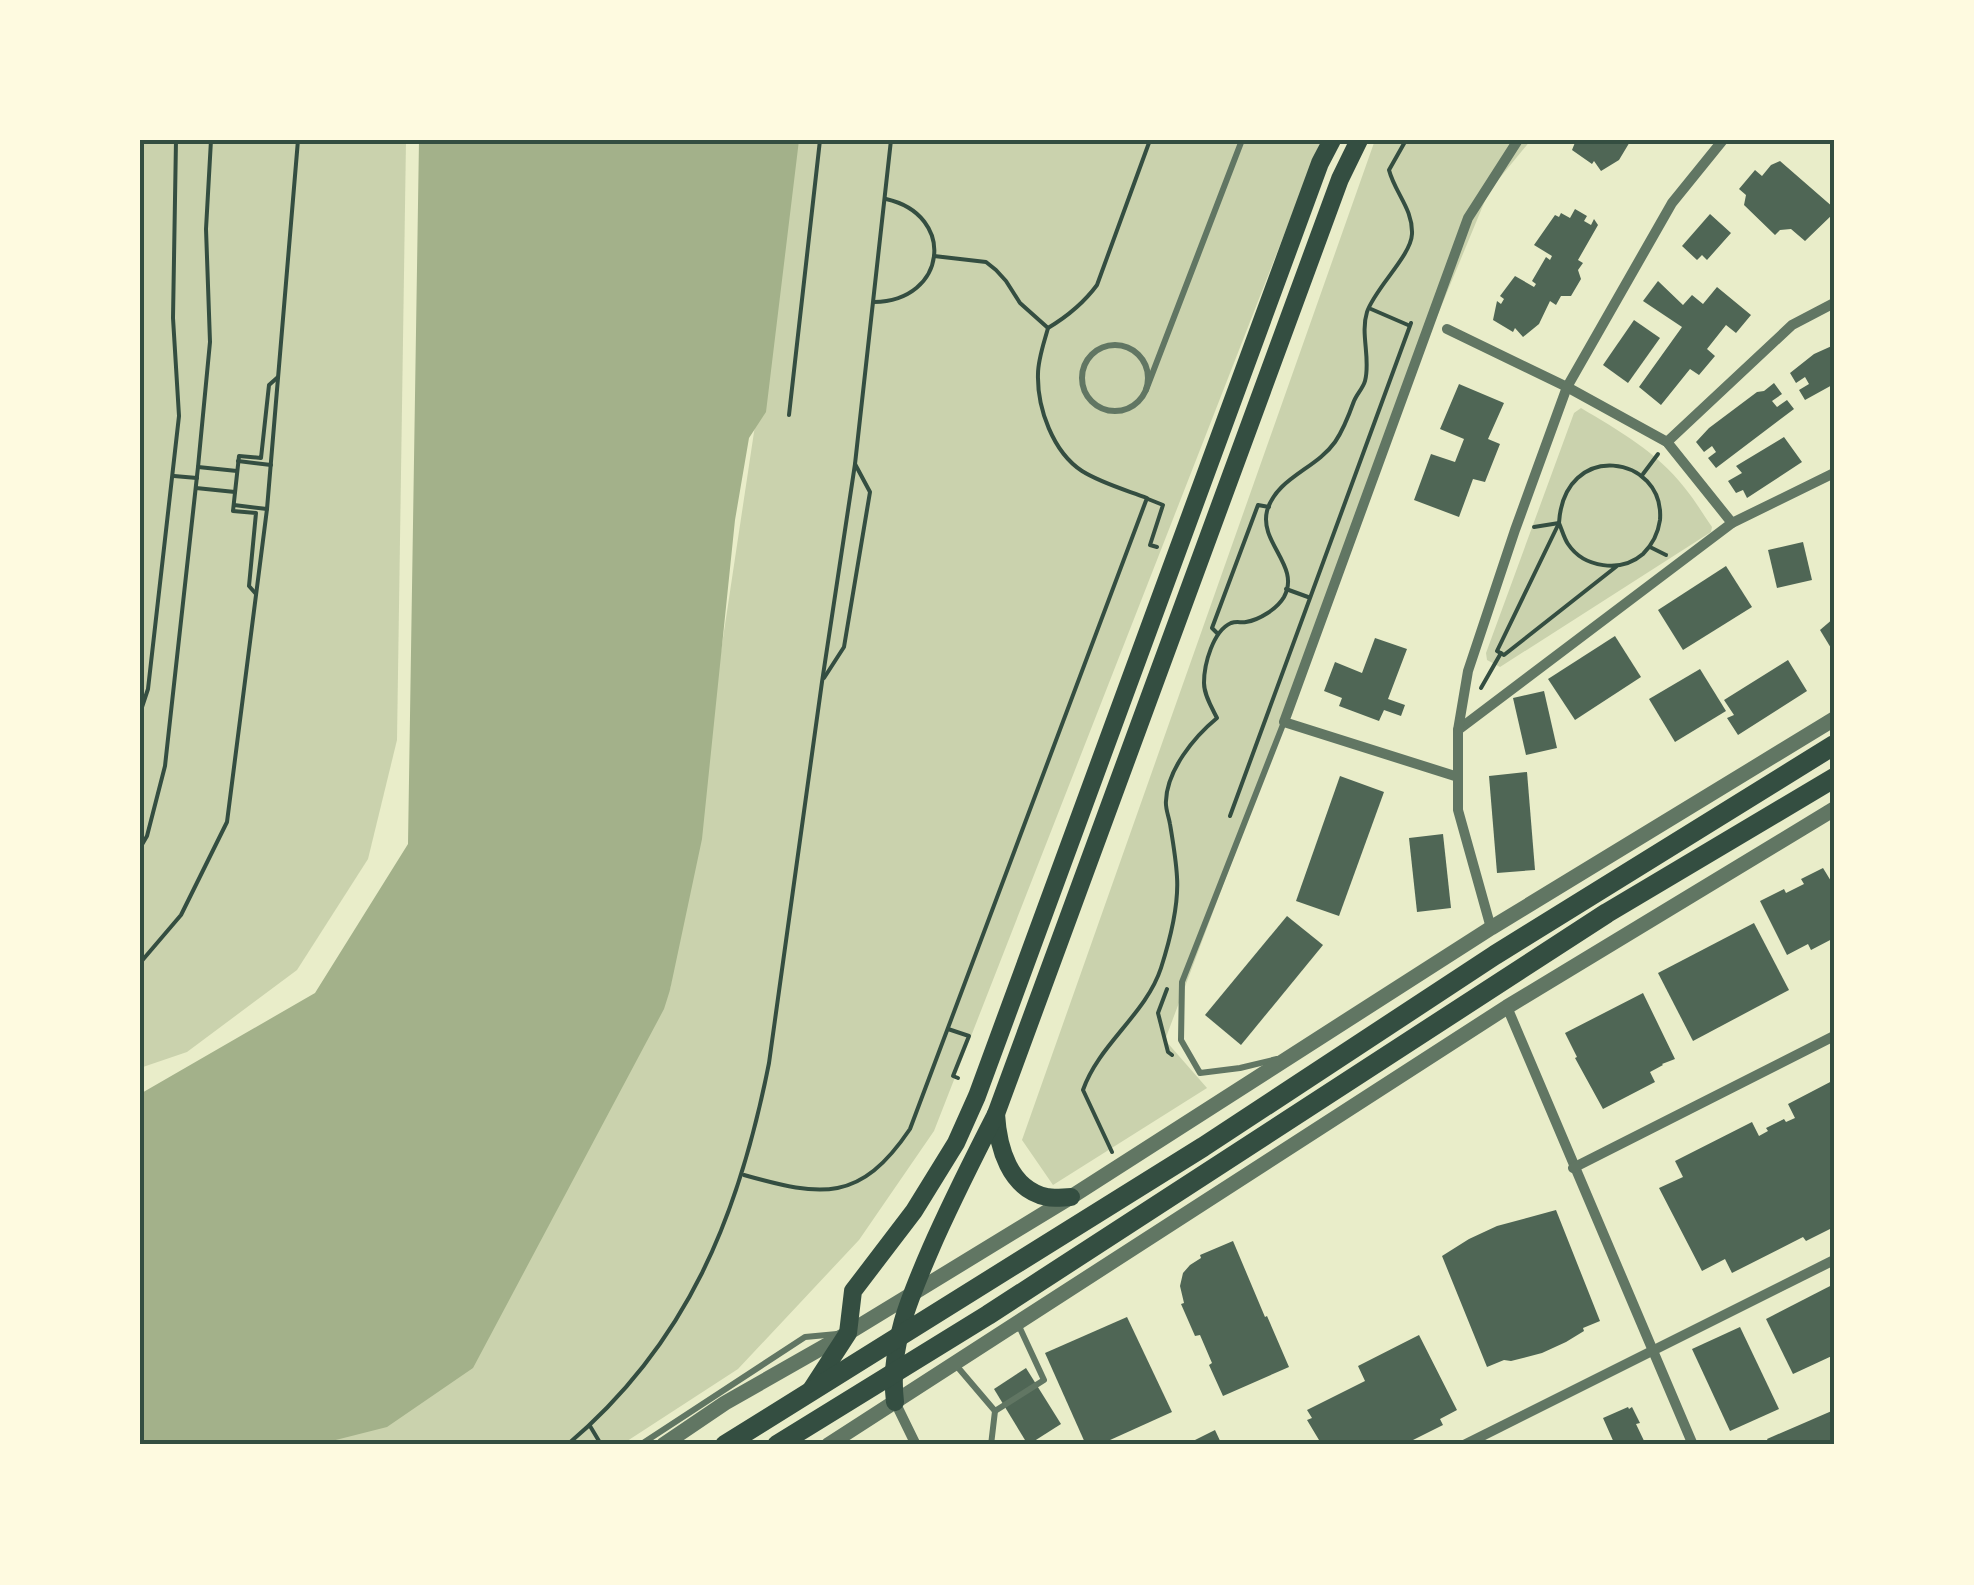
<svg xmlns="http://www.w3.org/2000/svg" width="1974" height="1585" font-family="'Space Grotesk',sans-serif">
<rect width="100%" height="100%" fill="#e9edc9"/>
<!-- green -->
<g fill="#cad2ad">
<polygon points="140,140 406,140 397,740 368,859 297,970 187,1052 140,1068"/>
<polygon points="798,140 1321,140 934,1131 859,1240 738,1369 621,1445 270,1445 670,990"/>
<polygon points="1375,140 1531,140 1489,191 1431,331 1165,1040 1207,1088 1053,1185 1022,1140"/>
<path d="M1581,408C1618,430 1658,453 1684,487C1694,499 1703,514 1712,527L1711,532L1500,667L1487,660L1486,653L1574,413Z"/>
</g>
<!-- water -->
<polygon fill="#a3b18a" points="419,140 799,140 766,412 749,438 735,520 702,839 670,990 664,1009 473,1368 387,1427 316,1445 140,1445 140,1094 315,993 408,844"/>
<!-- building -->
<g fill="#4f6655">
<polygon points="1576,140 1631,140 1619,160 1601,171 1594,161 1592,164 1572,150"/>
<polygon points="1780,161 1834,208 1834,213 1805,241 1791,229 1780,230 1775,235 1744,205 1746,195 1739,189 1755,170 1762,176 1771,165"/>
<polygon points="1575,209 1587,216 1584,221 1591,225 1594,219 1598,225 1578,260 1583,263 1578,270 1581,279 1571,296 1561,296 1556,305 1550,301 1539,324 1523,337 1515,328 1513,332 1493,320 1497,301 1501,304 1504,299 1500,296 1515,276 1534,287 1536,284 1532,281 1546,257 1550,260 1552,256 1534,245 1555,215 1559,217 1561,213 1570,218"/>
<polygon points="1710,214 1731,233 1707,260 1702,255 1697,260 1682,246"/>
<polygon points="1658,281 1683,305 1692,295 1703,304 1717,287 1751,315 1736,333 1726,325 1707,349 1715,356 1699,375 1690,369 1661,405 1639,387 1682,327 1643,301"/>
<polygon points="1634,320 1660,338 1628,383 1603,365"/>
<polygon points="1834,345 1834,384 1805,400 1799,390 1809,384 1805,377 1796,383 1790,373 1814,354"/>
<polygon points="1774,383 1782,394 1772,401 1777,407 1787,400 1794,409 1716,468 1708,458 1716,452 1712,446 1704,452 1696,442 1709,428 1757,392 1764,391"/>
<polygon points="1459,384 1504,403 1488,439 1500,444 1485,482 1473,479 1459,517 1414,500 1431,454 1455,462 1464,439 1440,429"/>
<polygon points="1784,437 1802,462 1747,498 1743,490 1736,493 1728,481 1742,473 1736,466"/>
<polygon points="1803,542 1812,580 1777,588 1768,550"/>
<polygon points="1726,566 1752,607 1683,650 1658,610"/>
<polygon points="1834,618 1834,653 1820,630"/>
<polygon points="1615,636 1641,677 1575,720 1548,679"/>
<polygon points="1375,638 1407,649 1388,699 1405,705 1401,716 1384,710 1379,721 1339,706 1342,698 1324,691 1335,662 1362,673"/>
<polygon points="1788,660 1807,691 1738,735 1727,718 1734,715 1724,700"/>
<polygon points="1700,669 1726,711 1675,742 1649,699"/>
<polygon points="1544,691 1557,748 1526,755 1513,698"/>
<polygon points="1527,772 1535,870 1497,873 1489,776"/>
<polygon points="1340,776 1384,792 1339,916 1296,901"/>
<polygon points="1443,834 1451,908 1417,912 1409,838"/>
<polygon points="1823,868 1834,886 1834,938 1811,950 1808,944 1787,955 1760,901 1784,889 1786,893 1804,884 1801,879"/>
<polygon points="1287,916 1323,945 1241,1045 1205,1015"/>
<polygon points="1754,923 1789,990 1693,1041 1658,973"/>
<polygon points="1643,993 1675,1059 1662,1064 1663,1065 1650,1072 1655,1082 1603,1109 1575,1058 1577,1057 1565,1033"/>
<polygon points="1834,1080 1834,1227 1806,1241 1803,1237 1732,1273 1725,1259 1702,1271 1659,1188 1683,1177 1675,1161 1752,1122 1759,1136 1768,1131 1766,1128 1784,1119 1786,1122 1795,1118 1788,1104"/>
<polygon points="1556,1210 1600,1321 1583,1328 1584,1331 1566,1342 1542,1353 1511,1361 1504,1360 1487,1367 1442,1256 1469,1239 1497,1226"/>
<polygon points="1233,1241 1265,1317 1267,1316 1289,1367 1223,1396 1209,1365 1212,1363 1200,1335 1195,1336 1181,1304 1184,1303 1180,1286 1183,1273 1190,1265 1201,1258 1200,1255"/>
<polygon points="1834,1284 1834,1355 1793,1374 1766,1319"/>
<polygon points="1127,1317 1172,1412 1099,1445 1086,1445 1045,1353"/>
<polygon points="1740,1327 1779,1409 1730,1431 1692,1349"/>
<polygon points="1419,1335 1457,1410 1440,1419 1443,1425 1403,1445 1322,1445 1307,1420 1312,1418 1307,1410 1365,1381 1358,1366"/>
<polygon points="1026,1368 1061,1424 1028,1445 994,1389"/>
<polygon points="1628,1407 1629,1409 1632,1407 1640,1423 1636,1424 1646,1445 1615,1445 1603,1418"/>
<polygon points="1834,1410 1834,1445 1770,1445 1767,1439"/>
<polygon points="1215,1430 1222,1445 1185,1445"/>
</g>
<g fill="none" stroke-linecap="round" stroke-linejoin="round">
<!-- path -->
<g stroke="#344e41" stroke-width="4">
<polyline points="934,256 986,262 996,270 1006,281 1020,303 1048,328"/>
<path d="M874,302C947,301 957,215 886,199"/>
<polyline points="1371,309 1408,325"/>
<polyline points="789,415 820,140"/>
<polyline points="238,461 271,465"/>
<polyline points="198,467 237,471"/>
<polyline points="1643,474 1658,454"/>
<polyline points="174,476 197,478"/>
<polyline points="196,488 235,492"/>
<polyline points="1148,499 1163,505 1150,545 1157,547"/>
<polyline points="234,505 267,509"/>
<path d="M1559,523C1562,530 1564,538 1568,544C1584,568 1621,573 1643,554C1652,545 1658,534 1660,520C1665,455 1564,439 1559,523L1497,651L1504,655L1617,566"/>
<polyline points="1534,527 1559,523"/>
<polyline points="1650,547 1666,555"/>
<polyline points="1286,589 1308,597"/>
<polyline points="256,594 249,586 256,513 233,511 239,456 261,458 269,385 278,377"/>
<polyline points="1217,633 1212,628 1258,505 1269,507"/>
<polyline points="824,678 844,647 870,492 855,464"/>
<polyline points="1481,688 1501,653"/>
<polyline points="140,713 148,689 179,416 173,318 176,140"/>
<polyline points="1230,816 1411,323"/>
<polyline points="140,848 147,836 165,766 198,467 210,342 206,229 211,140"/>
<polyline points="140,963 181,915 227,822 267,509 298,140"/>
<polyline points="1167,989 1158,1013 1168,1052 1172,1055"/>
<polyline points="948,1029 969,1036 953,1076 958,1078"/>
<path d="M1112,1152L1083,1090C1099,1044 1146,1014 1161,968C1170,940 1179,907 1177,877C1176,859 1173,842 1170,824C1169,817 1165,808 1166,801C1167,770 1194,737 1217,718C1212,708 1204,695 1204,683C1204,664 1213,631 1231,623C1237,621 1241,623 1246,622C1259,620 1277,609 1284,597C1301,566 1259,543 1267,511C1276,478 1316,469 1335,442C1344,429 1349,415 1354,401C1357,394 1363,388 1365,381C1371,359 1360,334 1367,312C1375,288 1411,256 1412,234C1413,209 1395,193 1389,170L1406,140"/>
<path d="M744,1175C822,1197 860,1203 910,1129L1147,498C1126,490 1101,483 1082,471C1053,452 1037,408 1038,374C1038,359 1044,343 1048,328C1068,316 1083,304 1097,285L1150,140"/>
<polyline points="590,1426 599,1441 593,1445"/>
<path d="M567,1445C688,1343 739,1215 769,1063L822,682L855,464L891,140"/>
</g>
<!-- service -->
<g stroke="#617663" stroke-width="6">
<circle cx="1115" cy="378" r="33"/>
<polyline points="1146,390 1242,140"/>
<polyline points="1277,1059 1240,1068 1200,1073 1181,1040 1182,982 1284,722"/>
<polyline points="955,1364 995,1411 1044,1380 1018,1324"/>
<polyline points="640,1445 805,1337 837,1334"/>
<polyline points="991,1445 995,1411"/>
</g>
<!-- minor -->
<g stroke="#617663" stroke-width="10">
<polyline points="1447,329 1567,387 1667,442 1732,523"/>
<polyline points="1667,442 1792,325 1834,303"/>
<polyline points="1458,730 1732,523 1834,473"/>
<polyline points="1458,777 1284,722 1468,218 1518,140"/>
<polyline points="1491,928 1458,810 1458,730 1468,671 1515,530 1567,387 1672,203 1723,140"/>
<polyline points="1507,1007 1693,1445"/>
<polyline points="1573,1168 1834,1036"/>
<polyline points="895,1402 916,1445"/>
<polyline points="1464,1445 1834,1260"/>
</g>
<!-- tertiary -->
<g stroke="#617663" stroke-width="15">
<polyline points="663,1445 725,1403 848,1333 1071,1197 1491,928 1834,719"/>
<polyline points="828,1445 1507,1007 1834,809"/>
</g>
<!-- secondary -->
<g stroke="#344e41" stroke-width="18">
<path d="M996,1114C998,1147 1009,1189 1047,1197C1054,1199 1064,1197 1071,1197"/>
<polyline points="811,1390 848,1333 853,1291 914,1211 956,1143 977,1096 1320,163 1332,140"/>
<path d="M895,1402C888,1343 912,1292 935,1239C954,1197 975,1155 996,1114L1340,179L1359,140"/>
</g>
<!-- trunk -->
<g stroke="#344e41" stroke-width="20">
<polyline points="725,1445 1203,1147 1495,955 1834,745"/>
<polyline points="777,1445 988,1315 1607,913 1834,778"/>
</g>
</g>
<!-- border -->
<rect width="1974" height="1585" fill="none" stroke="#fefae0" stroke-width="285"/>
<rect x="142" y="142" width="1690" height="1300" fill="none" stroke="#344e41" stroke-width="4"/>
</svg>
